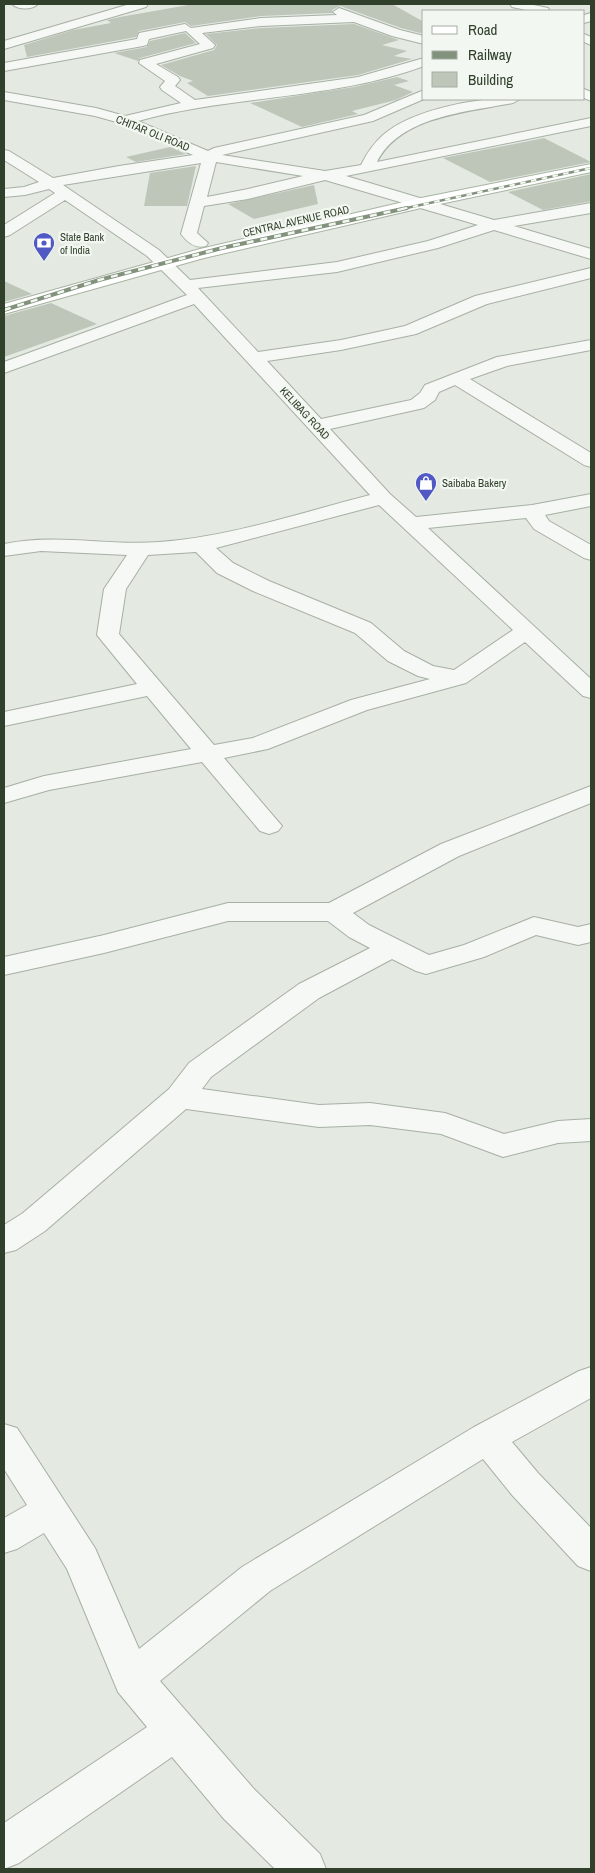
<svg xmlns="http://www.w3.org/2000/svg" width="595" height="1873" font-family="'Archivo Narrow',sans-serif">
<rect width="100%" height="100%" fill="#e4e9e2"/>
<!-- building -->
<g fill="#bdc6b9">
<polygon points="194,4 392,4 424,22 424,32 420,33 401,28 340,6 332,10 332,13 261,16 191,26 185,22 139,31 136,37 27,57 24,45 73,30 111,23 107,20 120,17"/>
<polygon points="354,24 399,40 382,45 407,51 394,56 412,59 358,75 208,96 187,83 193,81 180,76 161,65 214,50 217,45 206,34 261,28"/>
<polygon points="185,33 196,43 140,58 138,61 114,53 147,47 150,41"/>
<polygon points="397,77 409,81 394,85 413,92 396,100 352,111 358,114 302,127 250,103 354,87"/>
<polygon points="544,138 591,162 490,182 443,158"/>
<polygon points="170,147 186,154 136,162 126,157"/>
<polygon points="196,166 187,206 144,206 150,173"/>
<polygon points="591,174 591,201 587,202 543,210 508,192"/>
<polygon points="314,185 318,204 254,219 228,204"/>
<polygon points="4,281 32,294 4,302"/>
<polygon points="51,303 97,324 4,357 4,316"/>
</g>
<g fill="none" stroke-linecap="round" stroke-linejoin="round">
<!-- minor casing -->
<g stroke="#a7b0a4" stroke-width="2">
<g id="minor">
<path d="M12,4H38C32,10 18,10 12,4Z"/>
<polygon points="130,4 148,4 146,7 4,49 4,41"/>
<polygon points="510,4 529,4 548,8 550,11 531,11 512,7"/>
<path d="M339,8L400,30L424,36V44L392,36L354,22L261,26L202,33L215,45L213,48L156,64L178,77L180,80L175,86L195,100L358,77L424,58V66C332,100 232,95 138,121L208,151L214,148L364,115L424,90V99L373,121L222,155L325,171L361,165C367,153 373,144 383,135C413,109 482,96 520,99L513,103C468,112 400,116 377,162L591,118V126L346,176L494,220L591,203V213L514,226L591,249V259L494,230L438,248L337,272L198,288L258,352L341,340L405,326L475,296L591,268V278L487,304L416,334L341,350L267,361L321,419L411,400L420,393L425,385L497,357L591,340V350L507,366L470,379L591,453V467L584,465L455,385L439,392L435,400L424,408L330,429L390,494L416,517L532,505L591,494V506L545,515L549,521L591,545V560L584,558L534,529L526,518L428,528L591,679V698L583,696L525,642L466,683L367,710L268,749L224,758L282,826L278,831L269,834L260,831L202,762L49,790L4,803V788L44,776L191,749L147,696L4,726V712L137,684L97,635L104,589L127,555L41,551L4,556V544C58,533 106,546 159,542C230,537 300,513 370,495L194,304L4,373V362L187,295L147,256L65,200L10,235L4,237V225L55,193L49,189L25,195L4,197V189L24,187L39,182L4,160V150L9,151L53,178L119,166L193,155L120,123L95,116L4,100V92L96,108L125,116L181,103L162,90L160,87L165,81L139,63L140,60L200,44L186,31L149,39L147,45L143,46L4,71V63L137,39L139,33L185,24L191,28L261,18L337,15L333,12ZM216,162L303,176L248,189L207,197ZM201,163L181,234C187,242 195,249 206,246L208,243L197,233L204,206L248,199L325,180L478,225L428,241L337,262L190,280L159,250L63,185ZM379,505L513,630L454,670L433,666L404,651L371,623L269,581L233,563L216,548ZM196,552L217,573L253,591L355,633L388,661L418,676L430,679L351,700L253,738L214,745L119,634L126,589L148,555Z"/>
<polygon points="591,13 591,21 584,23 584,15"/>
<polygon points="584,34 591,37 591,45 584,42"/>
<polygon points="584,89 591,92 591,101 584,98"/>
<polygon points="591,786 591,803 459,856 353,913 369,925 429,955 464,945 534,917 578,927 591,924 591,942 578,945 536,935 484,957 426,974 416,971 392,959 319,998 211,1077 202,1089 319,1105 370,1103 445,1113 504,1134 558,1121 591,1119 591,1141 558,1143 503,1157 441,1134 370,1125 319,1127 186,1109 45,1231 16,1250 4,1253 4,1225 23,1213 169,1089 189,1063 299,984 370,948 349,937 328,921 228,921 104,953 4,975 4,957 104,935 228,903 329,903 441,844"/>
<polygon points="591,1367 591,1398 512,1442 538,1473 591,1528 591,1571 578,1566 512,1495 483,1459 270,1591 160,1681 254,1789 320,1854 326,1869 275,1869 224,1819 172,1757 19,1863 4,1869 4,1823 147,1727 118,1692 67,1569 44,1533 17,1549 4,1553 4,1518 27,1505 4,1469 4,1424 17,1428 95,1548 139,1649 242,1567 474,1427 579,1371"/>
</g>
</g>
<!-- major casing -->
<g stroke="#a8b4a2" stroke-width="2">
<polygon id="major" points="591,164 591,172 421,208 204,258 4,314 4,304 200,249 421,198"/>
</g>
<!-- minor -->
<use href="#minor" fill="#f5f8f4" fill-rule="evenodd"/>
<!-- major -->
<use href="#major" fill="#fff" fill-rule="evenodd"/>
<!-- rail-far1 casing -->
<g stroke="#83927d" stroke-width="2.5">
<polyline id="rail-far1" points="402,209 591,168"/>
</g>
<!-- rail casing -->
<g stroke="#83927d" stroke-width="4">
<polyline id="rail" points="4,310 99,280 222,248 407,208"/>
</g>
<!-- rail-far1 -->
<use href="#rail-far1" stroke="#f3f7f1" stroke-width="2" stroke-dasharray="5.5" stroke-linecap="butt"/>
<!-- rail -->
<use href="#rail" stroke="#f3f7f1" stroke-width="2.5" stroke-dasharray="7" stroke-linecap="butt"/>
</g>
<!-- icons -->
<defs>
<g id="bank-pin" transform="scale(1.125)"><path d="M0 17L-7.5 6A9.5 9.5 0 1 1 7.5 6Z" fill="#5159c4" stroke="#f3f7f1"/><path d="M-6-4H6V4H-6ZM0-2.3a2.3 2.3 0 1 0 0 4.6a2.3 2.3 0 1 0 0-4.6Z" fill="#fff"/></g>
<g id="shop-pin" transform="scale(1.125)"><path d="M0 17L-7.5 6A9.5 9.5 0 1 1 7.5 6Z" fill="#5159c4" stroke="#f3f7f1"/><path d="M-5-2.5h2.3a2.7 3.5 0 0 1 5.4 0H5L5.5 6h-11ZM-1.5-2.5h3a1.5 2.3 0 0 0-3 0Z" fill="#fff"/></g>
</defs>
<g fill-rule="evenodd">
<use href="#bank-pin" x="44" y="243"/>
<use href="#shop-pin" x="426" y="483"/>
</g>
<g text-anchor="middle" dominant-baseline="central" stroke-width="4.5" stroke-linejoin="round" paint-order="stroke">
<!-- far-street labels -->
<g font-size="11" fill="#31402b" stroke="#f3f7f1">
<text transform="translate(153 133) rotate(22)">CHITAR OLI ROAD</text>
<text transform="translate(296 221) rotate(-13)">CENTRAL AVENUE ROAD</text>
<text transform="translate(305 413) rotate(47)">KELIBAG ROAD</text>
</g>
<!-- far-poi labels -->
<g font-size="11" fill="#31402b" stroke="#f3f7f1" text-anchor="start">
<text x="60" y="237">State Bank<tspan x="60" dy="13">of India</tspan></text>
<text x="442" y="483">Saibaba Bakery</text>
</g>
</g>
<!-- border -->
<rect width="595" height="1873" fill="none" stroke="#31402b" stroke-width="10"/>
<!-- legend -->
<rect x="422" y="10" width="162" height="90" fill="#f3f7f1" stroke="#a5aea2"/>
<rect x="432" y="26" width="25" height="8" fill="#ffffff" stroke="#a5aea2"/>
<text x="468" y="35" font-size="15" fill="#31402b">Road</text>
<rect x="432" y="51" width="25" height="8" fill="#83927d" stroke="#a5aea2"/>
<text x="468" y="60" font-size="15" fill="#31402b">Railway</text>
<rect x="432" y="72" width="25" height="15" fill="#bdc6b9" stroke="#a5aea2"/>
<text x="468" y="85" font-size="15" fill="#31402b">Building</text>
</svg>
